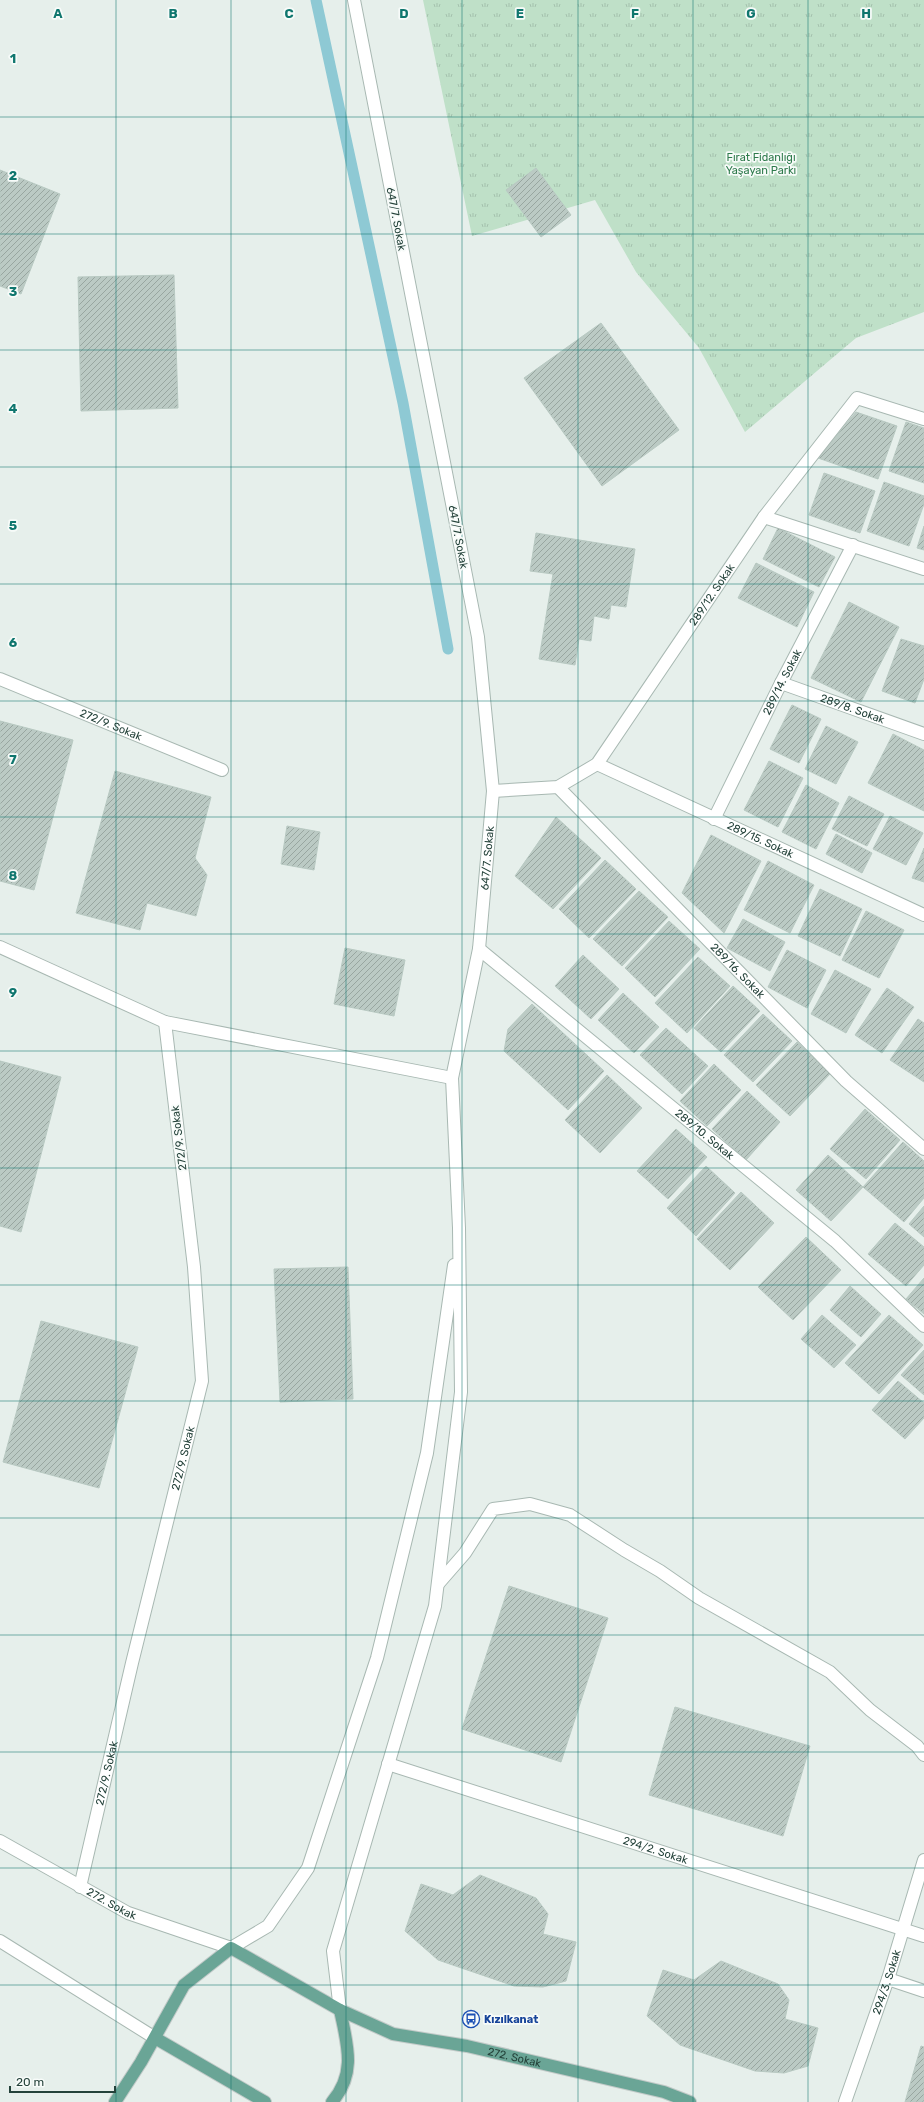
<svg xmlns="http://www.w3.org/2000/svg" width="924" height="2102" font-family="Rubik,sans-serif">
<defs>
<pattern id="park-tufts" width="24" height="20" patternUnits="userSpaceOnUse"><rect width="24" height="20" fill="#bfe0c8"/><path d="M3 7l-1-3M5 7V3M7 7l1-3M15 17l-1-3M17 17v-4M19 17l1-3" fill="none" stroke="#a4c1ad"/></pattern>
<pattern id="building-hatch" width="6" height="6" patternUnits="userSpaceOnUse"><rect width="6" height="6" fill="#bbcac4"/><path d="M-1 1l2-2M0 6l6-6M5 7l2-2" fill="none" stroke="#98a6a0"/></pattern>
</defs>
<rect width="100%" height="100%" fill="#e6efeb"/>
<!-- park -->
<polygon fill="url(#park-tufts)" points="423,0 924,0 924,312 856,338 745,432 699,348 636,272 595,200 472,236"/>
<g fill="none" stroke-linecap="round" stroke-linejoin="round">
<!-- stream -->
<polyline stroke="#8ec9d4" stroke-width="11" points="316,0 403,403 448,649"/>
</g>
<!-- building -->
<g fill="url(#building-hatch)" stroke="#b8c9c2">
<polygon points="536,168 571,215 541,237 506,190"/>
<polygon points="0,170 60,194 21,294 0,286"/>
<polygon points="174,275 178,408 81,411 78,277"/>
<polygon points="601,323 679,430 602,486 524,378"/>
<polygon points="856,412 897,426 878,479 818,458"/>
<polygon points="906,422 924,428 924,483 889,471"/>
<polygon points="824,473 875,491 860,533 809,515"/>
<polygon points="884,482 924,496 924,504 909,546 867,531"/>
<polygon points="924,526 924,550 917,548"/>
<polygon points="778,528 835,557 819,587 763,559"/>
<polygon points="536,533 635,549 626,607 611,605 609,619 594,616 591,641 579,639 575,665 539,659 553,574 530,571"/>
<polygon points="756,563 814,592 797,627 738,598"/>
<polygon points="849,602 899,627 861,702 811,678"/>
<polygon points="901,639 924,646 924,679 915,703 882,691"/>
<polygon points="792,705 821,719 799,763 770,749"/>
<polygon points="0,721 73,740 34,890 0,881"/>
<polygon points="826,726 858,742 836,784 805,769"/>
<polygon points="893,734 924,750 924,811 868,783"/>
<polygon points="769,761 803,778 778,827 744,810"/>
<polygon points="115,771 211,797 195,858 207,875 196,916 147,903 140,930 76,913"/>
<polygon points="806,785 839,803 816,849 782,832"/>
<polygon points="849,796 884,814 867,846 832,829"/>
<polygon points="890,816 923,833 906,865 873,849"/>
<polygon points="556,817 601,858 553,909 515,876"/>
<polygon points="287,826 320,832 314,870 281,864"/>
<polygon points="836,834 872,853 862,873 826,854"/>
<polygon points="711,835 761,861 724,933 682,893"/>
<polygon points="924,848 924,882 912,878"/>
<polygon points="605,860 636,889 589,938 559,909"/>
<polygon points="768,861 814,885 790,933 744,910"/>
<polygon points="820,889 862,909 840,956 798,936"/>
<polygon points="639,891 668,917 622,966 593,939"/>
<polygon points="866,911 904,930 879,978 842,960"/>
<polygon points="743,919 785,942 770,971 727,948"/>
<polygon points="669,921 700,949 655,997 625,968"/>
<polygon points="345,948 405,960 394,1016 334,1004"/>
<polygon points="787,950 826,970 807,1008 768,987"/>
<polygon points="583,955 619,989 591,1019 555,986"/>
<polygon points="698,957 730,986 687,1033 655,1003"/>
<polygon points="835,970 871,989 846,1033 811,1014"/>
<polygon points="733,986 760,1011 721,1052 694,1028"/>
<polygon points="887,988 914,1007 882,1053 855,1035"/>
<polygon points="623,993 659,1027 634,1053 598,1020"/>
<polygon points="532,1004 604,1071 568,1110 504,1051 508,1029"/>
<polygon points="763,1014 792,1041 753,1082 724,1055"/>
<polygon points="918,1019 924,1023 924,1082 890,1060"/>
<polygon points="666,1028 708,1066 682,1094 640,1055"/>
<polygon points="797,1042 830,1074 790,1116 756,1085"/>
<polygon points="0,1061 61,1077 21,1232 0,1226"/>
<polygon points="714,1064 741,1090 707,1126 680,1101"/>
<polygon points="607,1075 642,1108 600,1153 565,1120"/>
<polygon points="747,1091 780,1122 746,1160 712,1129"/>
<polygon points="865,1109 900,1140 866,1179 830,1149"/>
<polygon points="676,1129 707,1157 668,1199 637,1171"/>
<polygon points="903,1142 924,1161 924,1198 904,1222 863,1187"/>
<polygon points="828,1155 863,1187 831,1221 796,1190"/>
<polygon points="706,1166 735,1193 696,1236 667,1208"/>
<polygon points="741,1192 774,1223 730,1270 697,1239"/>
<polygon points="924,1206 924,1237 909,1224"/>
<polygon points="895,1223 924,1247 924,1265 906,1286 868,1254"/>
<polygon points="806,1237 841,1270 793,1320 758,1287"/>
<polygon points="348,1267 353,1399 280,1402 274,1269"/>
<polygon points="924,1278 924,1314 906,1299"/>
<polygon points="850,1286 881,1314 861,1337 830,1310"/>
<polygon points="822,1315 856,1345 834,1368 801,1339"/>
<polygon points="889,1315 923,1345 879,1394 845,1363"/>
<polygon points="41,1321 138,1347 99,1488 3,1462"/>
<polygon points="924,1350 924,1395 901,1375"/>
<polygon points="898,1381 924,1403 924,1418 905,1439 872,1410"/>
<polygon points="509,1586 608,1618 561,1762 462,1729"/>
<polygon points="675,1707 810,1746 783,1836 649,1795"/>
<polygon points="480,1875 536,1898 548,1914 543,1934 576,1942 566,1981 543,1987 514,1986 438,1960 405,1931 421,1884 453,1895"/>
<polygon points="721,1961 778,1984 789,2000 785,2019 818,2028 808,2066 784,2073 755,2071 680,2045 647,2016 663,1970 694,1980"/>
<polygon points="921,2046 924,2047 924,2102 905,2102"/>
</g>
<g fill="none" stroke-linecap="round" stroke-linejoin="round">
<!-- minor casing -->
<g stroke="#a8b8b2" stroke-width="14">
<g id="minor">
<polyline points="764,517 924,569"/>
<path id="s1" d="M0,679L222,770"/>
<path id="s2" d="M781,683L924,734"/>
<path id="s3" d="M597,764L924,915"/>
<path id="s4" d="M558,787L846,1081L924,1149"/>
<path id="s5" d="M493,791L558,787L597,764L764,517L857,398L924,419"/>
<path id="s6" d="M714,819L781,683L853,545"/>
<polyline points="0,947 165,1022 452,1078"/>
<path id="s7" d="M479,949L835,1241L924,1326"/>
<polyline points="438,1584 465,1553 493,1509 530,1504 570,1515 624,1550 660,1571 699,1598 830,1672 870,1710 917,1746 924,1755"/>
<path id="s8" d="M388,1764L924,1936"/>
<path id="s9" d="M0,1841L128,1913L231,1948L268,1926L308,1868L377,1658L427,1453L454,1265"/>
<path id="s10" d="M80,1887L132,1663L202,1381L194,1267L165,1022"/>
<polyline points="0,1941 155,2038"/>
<polyline points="888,1979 924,1991"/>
<path id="s11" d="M340,2010L333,1951L435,1606L461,1392L459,1228L452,1078L479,949L493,791L478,637L354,0"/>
<path id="s12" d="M845,2102L888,1979L924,1860"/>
</g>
</g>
<!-- major casing -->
<g stroke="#c2cac8" stroke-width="14">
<g id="major">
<polyline points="155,2038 265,2102"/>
<path id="s13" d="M115,2102L141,2062L184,1985L231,1948L340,2010L393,2034L467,2046L664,2092L690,2102"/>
<path d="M332,2102C357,2073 347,2044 340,2010"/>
</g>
</g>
<!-- minor -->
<use href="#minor" stroke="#fff" stroke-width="12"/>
<!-- major -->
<use href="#major" stroke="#6aa596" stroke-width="12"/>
</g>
<!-- grid -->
<path fill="none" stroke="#0f766e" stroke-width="1" stroke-opacity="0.55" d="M116,0V2102M231,0V2102M346,0V2102M462,0V2102M578,0V2102M693,0V2102M808,0V2102M0,117H924M0,234H924M0,350H924M0,467H924M0,584H924M0,701H924M0,817H924M0,934H924M0,1051H924M0,1168H924M0,1285H924M0,1401H924M0,1518H924M0,1635H924M0,1752H924M0,1868H924M0,1985H924"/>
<!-- icons -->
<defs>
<g id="bus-ring" transform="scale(0.9)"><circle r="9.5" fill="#f7fbf9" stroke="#1a4fb4" stroke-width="1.5"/><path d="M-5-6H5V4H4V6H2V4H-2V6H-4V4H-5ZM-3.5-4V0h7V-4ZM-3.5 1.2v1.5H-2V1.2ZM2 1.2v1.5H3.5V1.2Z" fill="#1a4fb4"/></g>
</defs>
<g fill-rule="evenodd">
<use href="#bus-ring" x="471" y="2019"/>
</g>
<g text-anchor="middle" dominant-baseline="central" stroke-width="3.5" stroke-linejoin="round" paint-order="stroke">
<!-- park labels -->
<g font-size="11" fill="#2d7a4b" stroke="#f7fbf9">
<text x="761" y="157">Fırat Fidanlığı<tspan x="761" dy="13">Yaşayan Parkı</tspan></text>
</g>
<!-- street labels -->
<g font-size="11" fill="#24423a" stroke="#f7fbf9">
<text transform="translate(396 219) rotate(79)">647/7. Sokak</text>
<text transform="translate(458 537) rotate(79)">647/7. Sokak</text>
<text stroke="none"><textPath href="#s5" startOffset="315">289/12. Sokak</textPath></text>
<text stroke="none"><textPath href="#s6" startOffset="153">289/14. Sokak</textPath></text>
<text stroke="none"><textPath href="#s2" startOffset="76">289/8. Sokak</textPath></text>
<text stroke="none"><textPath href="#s1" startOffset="120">272/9. Sokak</textPath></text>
<text stroke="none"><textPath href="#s3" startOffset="180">289/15. Sokak</textPath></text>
<text stroke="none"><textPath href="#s11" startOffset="1172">647/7. Sokak</textPath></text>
<text stroke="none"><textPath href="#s4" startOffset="257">289/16. Sokak</textPath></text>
<text stroke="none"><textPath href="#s7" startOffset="292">289/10. Sokak</textPath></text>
<text transform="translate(179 1138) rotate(-97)">272/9. Sokak</text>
<text stroke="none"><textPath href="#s10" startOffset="441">272/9. Sokak</textPath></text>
<text stroke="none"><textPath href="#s10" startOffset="117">272/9. Sokak</textPath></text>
<text stroke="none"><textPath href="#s8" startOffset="281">294/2. Sokak</textPath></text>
<text stroke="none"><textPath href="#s9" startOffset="128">272. Sokak</textPath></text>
<text stroke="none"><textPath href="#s12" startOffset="127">294/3. Sokak</textPath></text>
<text stroke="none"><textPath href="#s13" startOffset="503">272. Sokak</textPath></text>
</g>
<!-- transit labels -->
<g font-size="11" font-weight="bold" fill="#164399" stroke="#f7fbf9" text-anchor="start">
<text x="484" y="2019">Kızılkanat</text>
</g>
</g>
<g font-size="13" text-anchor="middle" font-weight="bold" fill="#0f766e" stroke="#f7fbf9" stroke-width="3.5" stroke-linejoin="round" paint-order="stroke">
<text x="58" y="18">A</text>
<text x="173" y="18">B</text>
<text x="289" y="18">C</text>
<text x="404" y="18">D</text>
<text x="520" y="18">E</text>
<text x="635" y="18">F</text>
<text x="751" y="18">G</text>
<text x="866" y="18">H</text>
<text x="13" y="63">1</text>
<text x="13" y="180">2</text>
<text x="13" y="296">3</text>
<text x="13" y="413">4</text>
<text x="13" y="530">5</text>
<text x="13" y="647">6</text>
<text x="13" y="764">7</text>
<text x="13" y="880">8</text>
<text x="13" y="997">9</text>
</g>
<!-- scale -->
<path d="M10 2086v6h105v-6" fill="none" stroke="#24423a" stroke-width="2"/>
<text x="16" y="2086" font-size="12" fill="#24423a" stroke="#f7fbf9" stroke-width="3" paint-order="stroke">20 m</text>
</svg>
